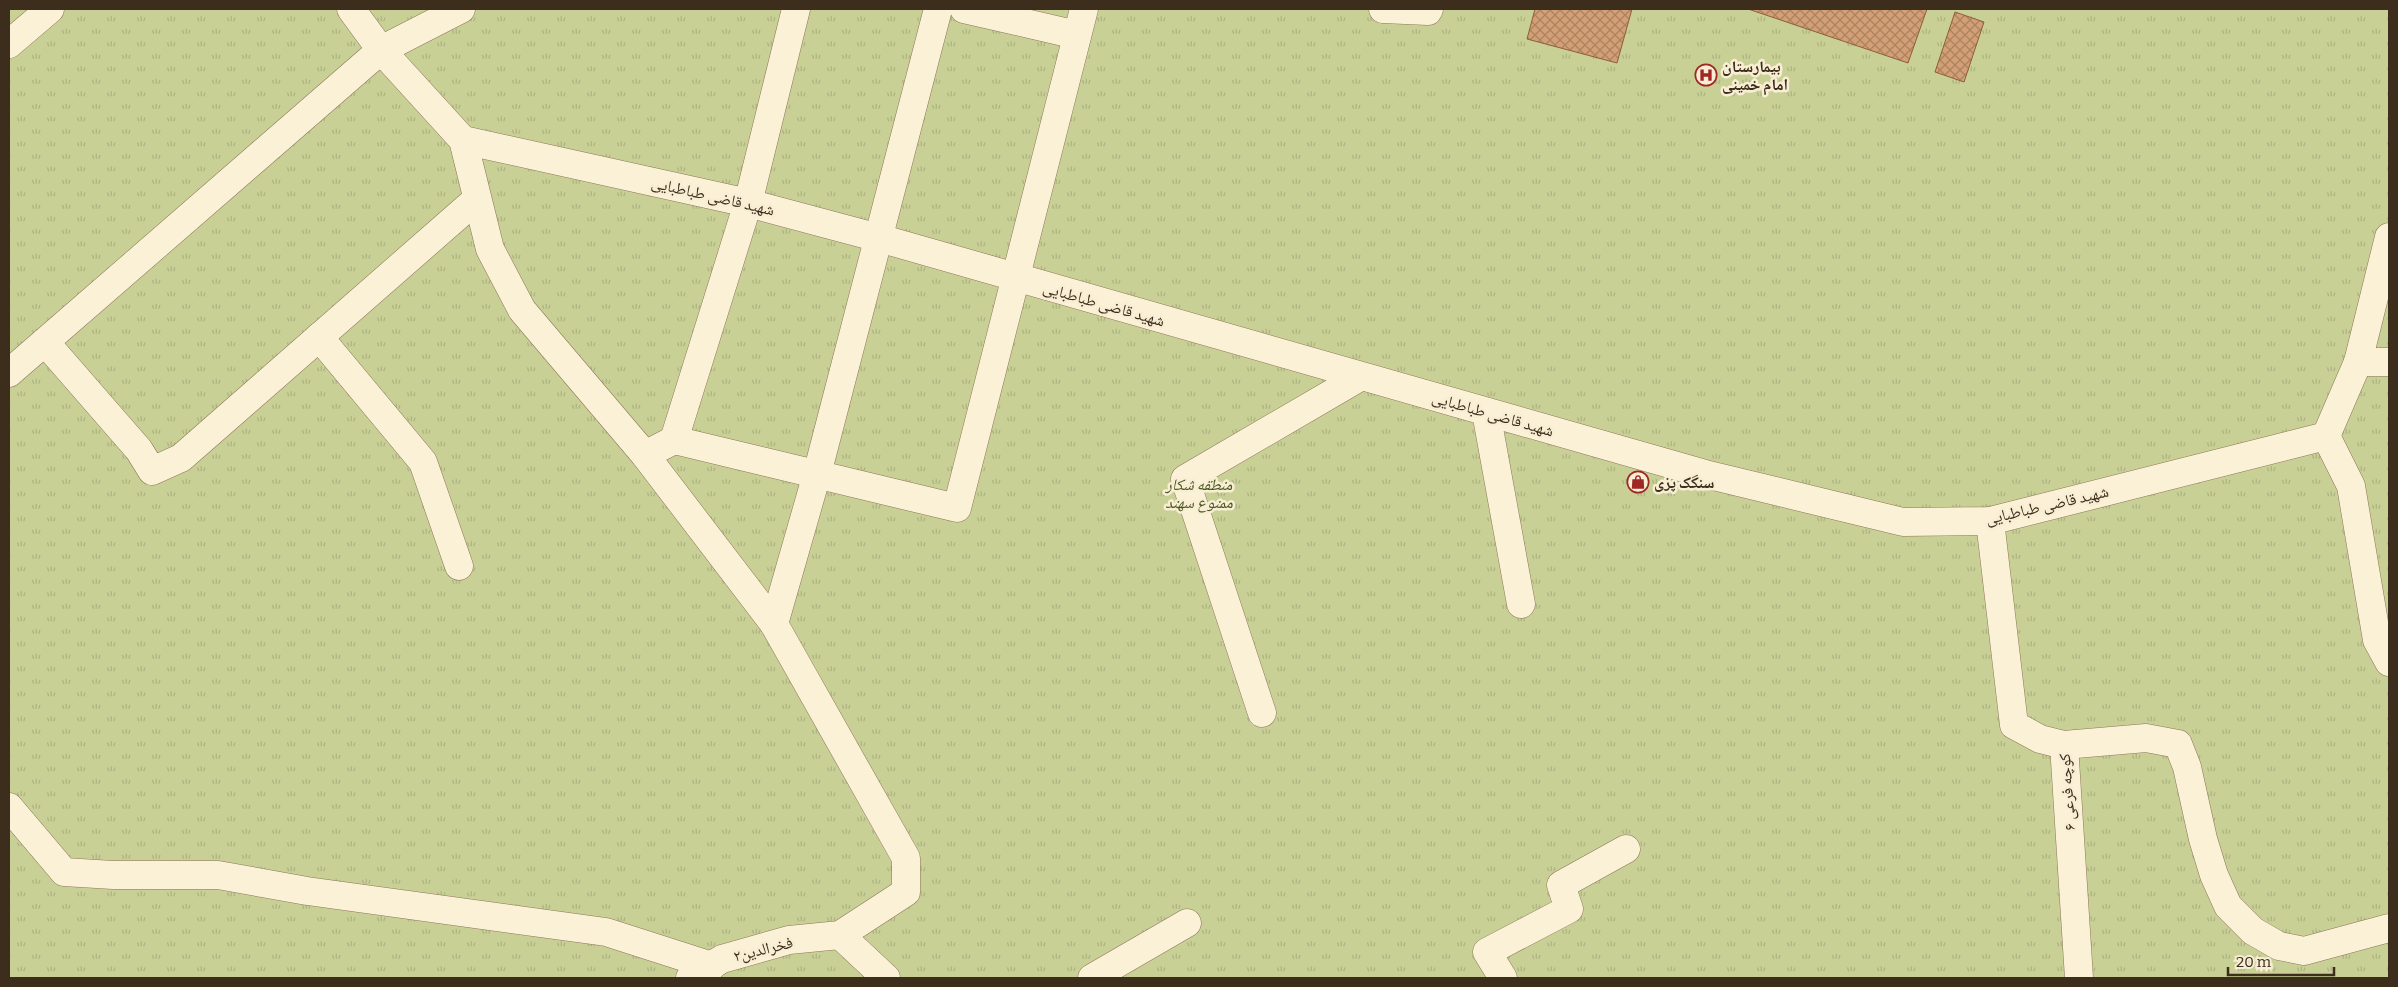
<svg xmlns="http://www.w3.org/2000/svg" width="2398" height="987" font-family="Bitter,'Noto Naskh Arabic',serif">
<defs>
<pattern id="grass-tufts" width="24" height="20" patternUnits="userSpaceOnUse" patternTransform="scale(1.25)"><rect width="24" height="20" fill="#c8d096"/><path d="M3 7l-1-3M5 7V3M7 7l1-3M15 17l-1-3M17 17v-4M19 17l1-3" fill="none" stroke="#adb381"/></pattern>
<pattern id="building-cross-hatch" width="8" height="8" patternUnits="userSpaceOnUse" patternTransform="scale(1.25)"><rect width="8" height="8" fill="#d29f76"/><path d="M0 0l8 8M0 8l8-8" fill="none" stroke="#ac8260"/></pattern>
</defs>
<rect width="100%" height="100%" fill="#f1e5c3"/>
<!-- grass -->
<rect fill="url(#grass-tufts)" x="9" y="9" width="2380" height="969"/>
<!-- building -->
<g fill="url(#building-cross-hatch)" stroke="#8e5f3c">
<polygon points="1535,9 1632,9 1617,63 1527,39"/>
<polygon points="1748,9 1927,9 1908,63"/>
<polygon points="1955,12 1984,22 1964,82 1935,72"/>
</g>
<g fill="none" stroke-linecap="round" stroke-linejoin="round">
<!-- minor casing -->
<g stroke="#8d7658" stroke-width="29">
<g id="minor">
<polyline points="351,9 381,50 463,140 490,249 522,310 645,455 774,624 906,858 906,892 840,935 789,940 722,959 690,978"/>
<polyline points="964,9 1077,35"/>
<polyline points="1383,9 1428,11 1429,9"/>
<polyline points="9,44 50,9"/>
<polyline points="463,140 748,203 879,238 1705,474 1903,522 1990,521 2326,436 2358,362 2389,237"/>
<polyline points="319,337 423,462 459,566"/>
<polyline points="45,342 139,450 152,471 181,458 477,199"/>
<polyline points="2358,362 2389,362"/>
<polyline points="9,373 381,50 461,9"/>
<polyline points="1486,412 1521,604"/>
<polyline points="2326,436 2351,486 2377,640 2389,662"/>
<polyline points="674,440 748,203 796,9"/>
<polyline points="645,455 674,440 957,508 1084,9"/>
<polyline points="1990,521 2014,725 2040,739 2064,745 2079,978"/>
<polyline points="774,624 817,474 938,9"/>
<polyline points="1262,713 1185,479 1360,377"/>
<polyline points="2064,745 2146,738 2178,744 2187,767 2203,839 2214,875 2228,906 2253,931 2279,946 2304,951 2389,928"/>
<polyline points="9,807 64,872 113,875 218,875 307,891 606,932 712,966"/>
<polyline points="840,935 886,978"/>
<polyline points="1092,978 1187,923"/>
<polyline points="1503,978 1487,952 1569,909 1561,885 1626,849"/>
</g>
</g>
<!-- minor -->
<use href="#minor" stroke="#fbf1d7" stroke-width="28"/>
</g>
<!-- icons -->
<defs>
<g id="hospital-ring" transform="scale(1.125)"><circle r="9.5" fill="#f8eed3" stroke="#a02724" stroke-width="1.5"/><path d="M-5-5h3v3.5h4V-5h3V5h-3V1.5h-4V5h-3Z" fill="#a02724"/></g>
<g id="shop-ring" transform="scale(1.125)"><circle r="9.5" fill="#f8eed3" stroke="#a02724" stroke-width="1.5"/><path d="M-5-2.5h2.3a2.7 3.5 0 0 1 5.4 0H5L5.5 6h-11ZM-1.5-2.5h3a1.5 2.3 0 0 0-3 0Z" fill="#a02724"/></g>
</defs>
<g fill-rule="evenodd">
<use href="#hospital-ring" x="1706" y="75"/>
<use href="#shop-ring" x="1638" y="482"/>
</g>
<g text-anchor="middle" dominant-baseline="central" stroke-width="5" stroke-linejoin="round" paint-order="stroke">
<!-- poi labels -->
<g font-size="16" font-weight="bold" fill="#3c2d1d" stroke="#f8eed3" text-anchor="start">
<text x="1722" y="66">بیمارستان<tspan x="1722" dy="18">امام خمینی</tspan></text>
<text x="1654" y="482">سنگک پزی</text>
</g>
<!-- street labels -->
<g font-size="16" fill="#3c2d1d" stroke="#f8eed3">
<text transform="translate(713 196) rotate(13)">شهید قاضی طباطبایی</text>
<text transform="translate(1104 304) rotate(16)">شهید قاضی طباطبایی</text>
<text transform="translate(1493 414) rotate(16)">شهید قاضی طباطبایی</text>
<text transform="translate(2047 505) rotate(-13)">شهید قاضی طباطبایی</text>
<text transform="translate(2067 792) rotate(-94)">کوچه فرعی ۶</text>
<text transform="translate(763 949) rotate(-14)">فخرالدین۲</text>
</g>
<!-- park labels -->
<g font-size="16" font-style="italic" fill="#4a5922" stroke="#f8eed3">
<text x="1199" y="484">منطقه شکار<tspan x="1199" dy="18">ممنوع سهند</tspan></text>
</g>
</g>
<!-- border -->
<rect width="2398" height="987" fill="none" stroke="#3c2d1d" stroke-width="20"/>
<!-- scale -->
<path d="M2228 967v8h106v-8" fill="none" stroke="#3c2d1d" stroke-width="2.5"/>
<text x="2236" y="967" font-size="15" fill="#3c2d1d" stroke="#f8eed3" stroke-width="4" paint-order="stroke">20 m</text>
</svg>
